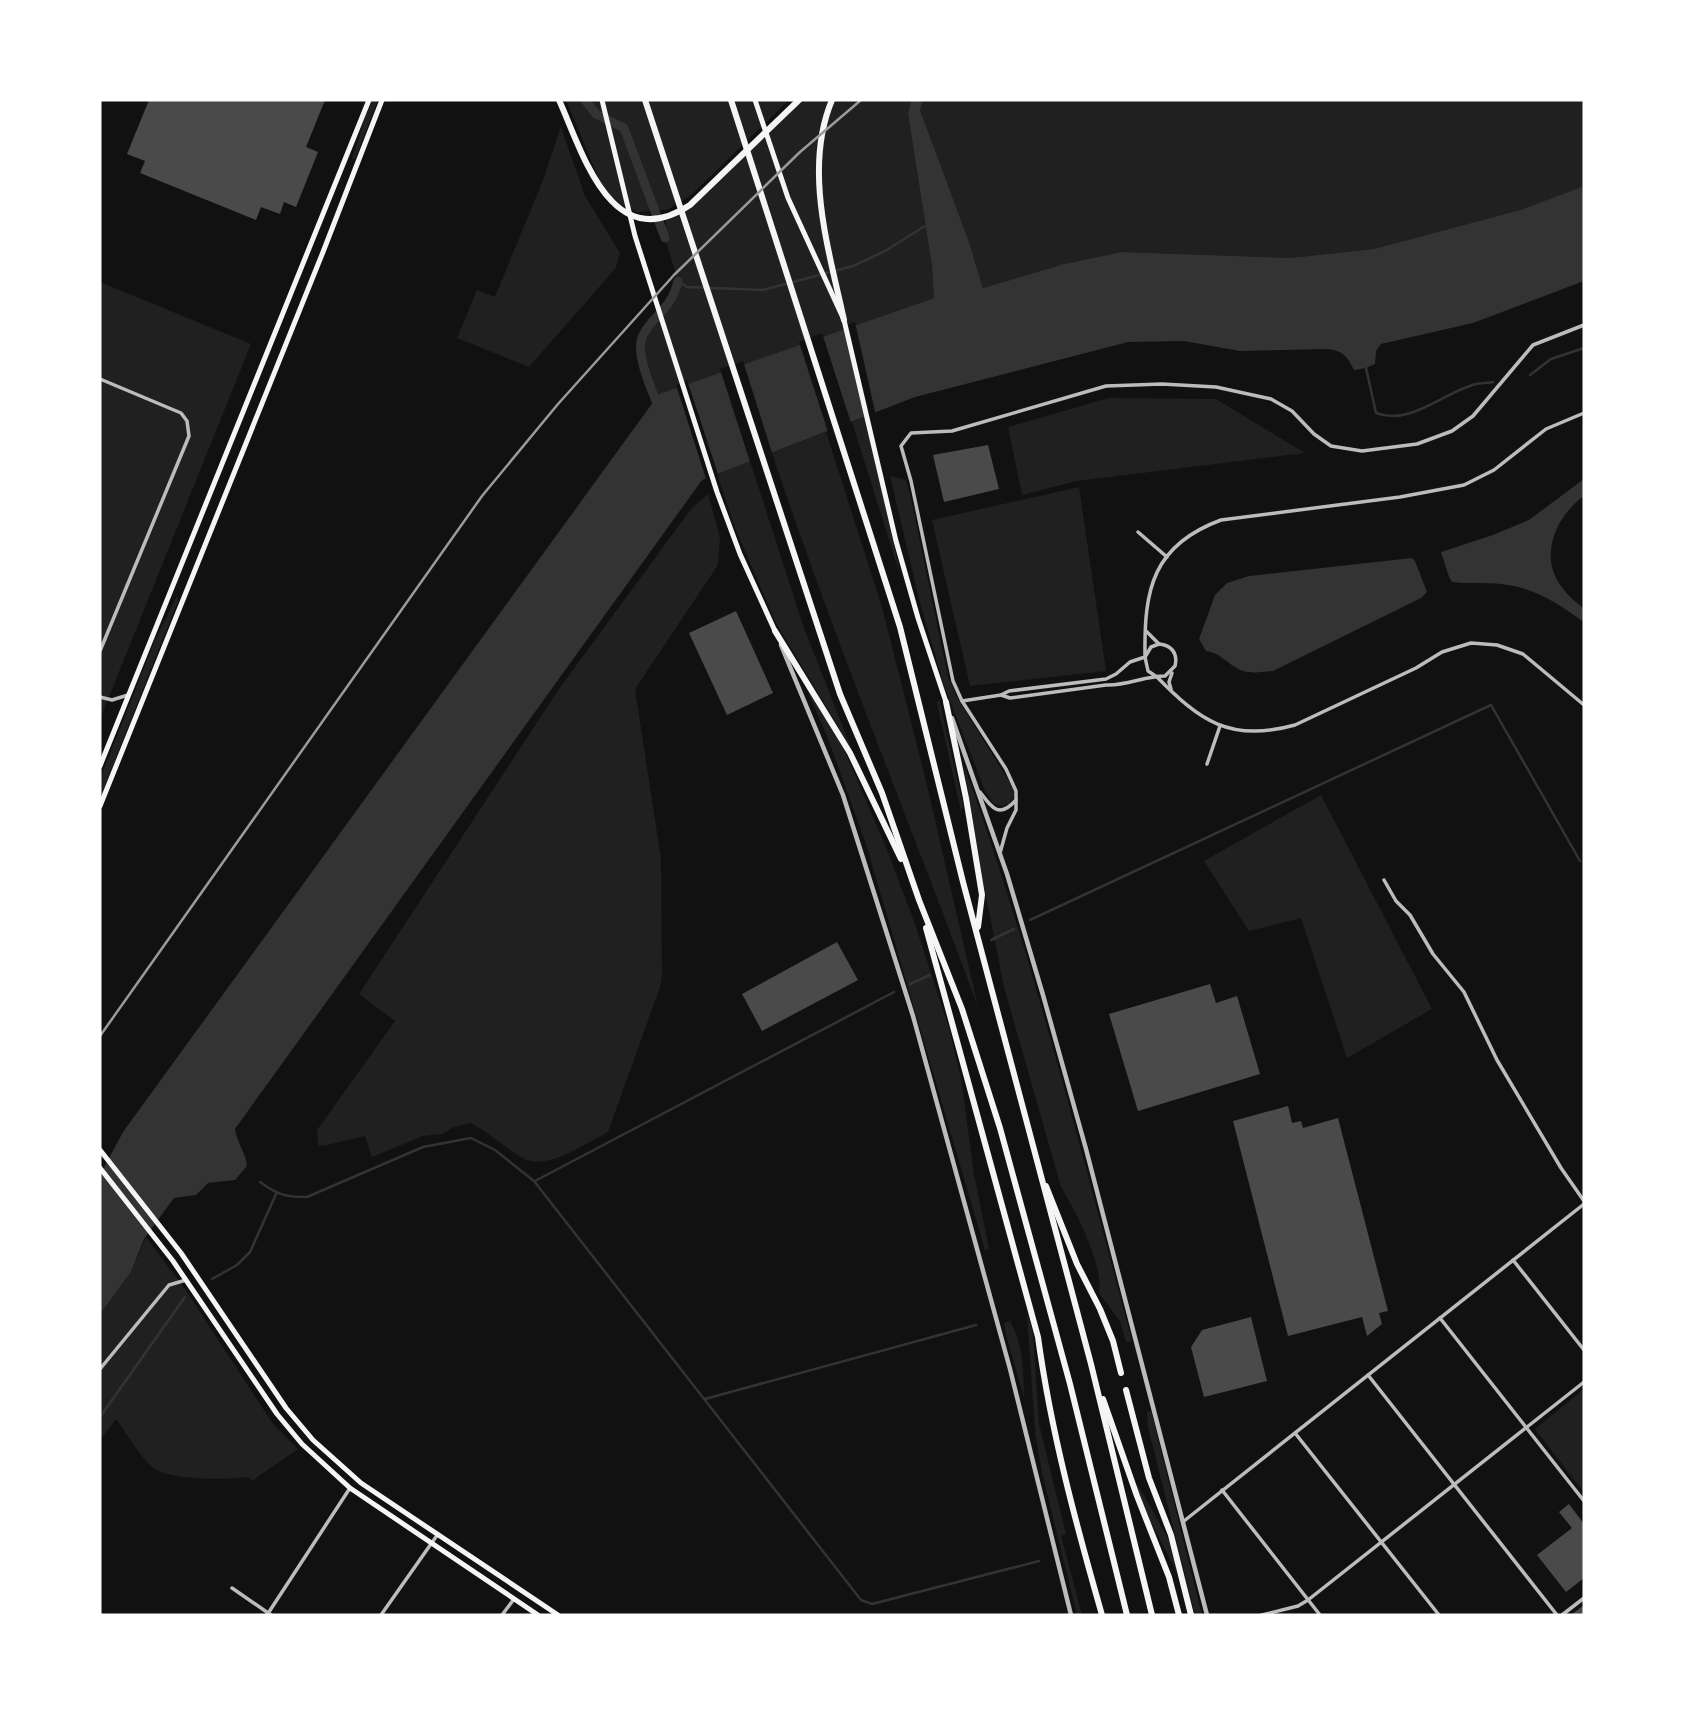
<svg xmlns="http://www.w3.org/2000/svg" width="1684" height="1715" font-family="Montserrat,sans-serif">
<rect width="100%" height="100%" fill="#111"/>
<!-- green -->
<g fill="#202020">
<path d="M372,100H378L355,159L352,158C360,138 363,119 372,100Z"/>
<polygon points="566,100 789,100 691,195 667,210 637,212 615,201 601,184"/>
<polygon points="799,100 911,100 908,114 932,266 934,298 659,394 648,382 640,347 643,336 674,297 678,281 665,238 666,217 682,211"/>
<polygon points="923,100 1584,100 1584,186 1520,210 1374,249 1290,258 1122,252 1064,264 983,288 969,242 920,110"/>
<polygon points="561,127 585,196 620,253 615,269 529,367 457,338 477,290 495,297 543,180"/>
<polygon points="100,282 251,344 100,719"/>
<polygon points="1109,398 1216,399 1305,453 1077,481 1022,495 1008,427"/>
<polygon points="866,416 901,578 852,422"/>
<path d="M826,432L882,607L926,781L978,1007C910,822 834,640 772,453Z"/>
<polygon points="750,461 804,628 852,750 776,623 735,528 717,474"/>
<polygon points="890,476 906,480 911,498 948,677 959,701 1012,786 1015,795 1009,804 1001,806 993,803 985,791 943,683 919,599"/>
<polygon points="1079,487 1106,671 970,686 932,520"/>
<path d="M708,494L720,537L718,565L635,689L661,859L662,975L660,987L608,1132C584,1144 545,1173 521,1157C503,1146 488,1132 470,1123L454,1127L442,1134L423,1136L372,1157L365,1136L323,1146L318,1145L317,1130L395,1021L359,994L559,689L691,509Z"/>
<polygon points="177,596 178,601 100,798 100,779 155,640"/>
<polygon points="800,674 843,747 885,845 915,924 949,1028 961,1078 974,1174 989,1249 985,1250 866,844 827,736"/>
<polygon points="939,699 963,805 961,811 937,703"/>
<path d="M963,762C1031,951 1080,1147 1132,1341L1126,1342L1120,1321L1099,1293C1104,1265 1076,1212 1061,1187L1004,987L985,892Z"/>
<polygon points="1321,795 1432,1009 1347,1058 1301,918 1249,931 1204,861"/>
<path d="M146,1237L185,1289L273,1424L298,1449L252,1481L248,1477C227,1480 170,1481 152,1467C142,1459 125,1431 116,1419L100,1440V1314L131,1272Z"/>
<polygon points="1027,1313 1033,1334 1039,1424 1066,1534 1061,1536 1082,1615 1077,1615 1042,1473 1035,1433"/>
<path d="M1010,1321C1024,1348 1023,1368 1024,1398L1005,1331L1004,1323Z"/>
<polygon points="1584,1389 1584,1493 1535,1429"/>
<polygon points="1151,1411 1202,1615 1195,1615 1148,1427 1147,1412"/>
<path d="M1137,1483L1171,1544L1179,1577C1165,1545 1144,1517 1137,1483Z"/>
</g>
<!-- water -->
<g fill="#333">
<path d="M911,100H923L920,110L969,242L983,288L1064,264L1122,252L1290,258L1374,249L1520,210L1584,186V281L1473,323L1381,344L1376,351L1375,364L1366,368L1354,370C1347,356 1343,351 1328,349L1240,351L1184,341L1128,342L915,397L702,480L235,1129C237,1143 246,1153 247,1166L235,1180L208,1183L196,1195L174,1198L144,1239L131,1272L100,1314V1175L123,1132L659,394L934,298L932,266L908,114Z"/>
<path d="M1584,479V496C1557,515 1538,555 1561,586C1567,595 1576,602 1584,609V622C1557,603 1536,588 1501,584C1485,582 1468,584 1452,582L1449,577L1441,552L1493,535L1529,520Z"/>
<path d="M1412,558L1415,561L1427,592L1421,598L1273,671C1260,672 1246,675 1235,667C1224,660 1219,653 1206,651L1199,639L1215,595L1227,583L1249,576Z"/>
</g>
<!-- pier -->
<g fill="#111">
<polygon points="855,322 876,416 867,420 844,326"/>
<polygon points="822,333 852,426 829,435 799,342"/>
<polygon points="743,361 773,456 751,465 720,369"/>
<polygon points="687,380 719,477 707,482 676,385"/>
</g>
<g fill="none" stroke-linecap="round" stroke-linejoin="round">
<!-- stream -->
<g stroke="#333" stroke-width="2.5">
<polyline points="678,281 687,287 763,290 853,266 885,251 925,226"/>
<path d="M1366,368L1376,413C1411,426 1444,392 1476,384C1482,383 1488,383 1493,382"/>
<polyline points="1530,375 1551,359 1584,348"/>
<polyline points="1030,920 1491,705 1580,861"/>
<polyline points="991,940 1014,929"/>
<polyline points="910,984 930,975"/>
<polyline points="535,1181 894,992"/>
<path d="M260,1182C278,1195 285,1197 307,1197L423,1147L471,1138L495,1150L534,1181L861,1600L872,1604L1039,1561"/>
<polyline points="212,1279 237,1265 250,1252 276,1194"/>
<polyline points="705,1399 976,1325"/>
<polyline points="100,1417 185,1297"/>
</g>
<!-- canal -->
<g stroke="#333" stroke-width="9">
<polyline points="585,100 596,114 624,128 665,238"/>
<path d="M659,408C652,391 634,352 643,335C655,313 671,310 678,281"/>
</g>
</g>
<!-- building -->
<g fill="#4a4a4a">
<polygon points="149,100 325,100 306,147 318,152 296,207 284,202 280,214 261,207 256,220 140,173 145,161 127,154"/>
<polygon points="988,445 999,489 944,502 933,455"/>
<polygon points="736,611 773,693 727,715 689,633"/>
<polygon points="837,942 858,980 762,1031 742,994"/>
<polygon points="1210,984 1216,1003 1237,996 1260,1074 1138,1111 1109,1014"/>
<polygon points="1288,1106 1292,1123 1301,1121 1303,1128 1338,1118 1388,1311 1379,1313 1382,1324 1367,1336 1362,1317 1288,1336 1233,1121"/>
<polygon points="1251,1317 1267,1381 1204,1397 1191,1347 1202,1330"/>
<polygon points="1569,1504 1584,1524 1584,1578 1566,1592 1537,1555 1572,1528 1559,1512"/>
<polygon points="1584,1605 1584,1615 1571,1615"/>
</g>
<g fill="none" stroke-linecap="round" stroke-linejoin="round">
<!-- minor -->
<g stroke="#bcbcbc" stroke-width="3.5">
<polyline points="100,379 181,413 187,421 189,436 100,651"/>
<polyline points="1138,532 1167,557"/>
<polyline points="1146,631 1159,644"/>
<path d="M1159,644C1172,645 1178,654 1175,666L1165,676C1144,676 1127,686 1106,685L1010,698L1001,695L1009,691L1106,679L1116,674L1130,662L1145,657L1151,647Z"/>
<path d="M1145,655C1144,589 1153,545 1221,520L1400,497L1464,485L1494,470L1546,429L1584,413"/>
<polyline points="1145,657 1148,671 1154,675"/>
<path d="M1156,676C1200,721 1230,743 1295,725L1416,668L1442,652L1471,643L1497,645L1523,654L1584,705"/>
<polyline points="1171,689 1169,682 1172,673"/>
<polyline points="100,697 112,700 128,695"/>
<polyline points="962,701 1001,695"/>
<polyline points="1207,764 1220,726"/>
<path d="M980,792C992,808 999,819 1016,800"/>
<polyline points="1000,853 1007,828 1016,810 1016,791 1006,769 962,701 953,681 911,481 901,446 911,433 952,431 1106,386 1162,384 1216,387 1271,399 1292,411 1314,434 1331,446 1362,451 1417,444 1452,431 1473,416 1533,345 1584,325"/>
<polyline points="1384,880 1396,901 1410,915 1433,954 1464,992 1497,1060 1561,1168 1584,1201"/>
<polyline points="1513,1260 1584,1350"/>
<polyline points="1440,1318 1584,1501"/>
<polyline points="100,1369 169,1285 186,1280"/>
<polyline points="1368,1375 1557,1615"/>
<polyline points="1295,1433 1439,1615"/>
<polyline points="1222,1490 1320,1615"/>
<polyline points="1184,1521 1584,1204"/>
<polyline points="232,1588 271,1615"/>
<polyline points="267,1615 350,1488"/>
<polyline points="381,1615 438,1534"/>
<polyline points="502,1615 514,1599"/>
<polyline points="1262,1615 1298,1606 1308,1600 1584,1382"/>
<polyline points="1562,1615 1584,1598"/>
</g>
<!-- tertiary -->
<g stroke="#bcbcbc" stroke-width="4.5">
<polyline points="781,645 843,795 913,1016 1010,1369 1071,1615"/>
<polyline points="952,718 1007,874 1043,995 1086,1149 1207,1615"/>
</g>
<!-- secondary -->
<g stroke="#f5f5f5" stroke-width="5">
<polyline points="602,100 635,236 717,492 740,554 775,631"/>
<polyline points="755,100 788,198 844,320 896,541 918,618 946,702"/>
<polyline points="100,766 369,100"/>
<polyline points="100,806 323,252 382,100"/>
</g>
<!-- primary -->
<g stroke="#f5f5f5" stroke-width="5">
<polyline points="100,1150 181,1253 286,1408 313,1440 361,1483 558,1615"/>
<polyline points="100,1168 173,1261 277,1414 302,1444 350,1488 538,1615"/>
</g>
<!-- motorway -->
<g stroke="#f5f5f5" stroke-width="6">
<path d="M559,100C583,153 611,257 690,205L799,100"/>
<polyline points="645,100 840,694 882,793 919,900 962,1009 1000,1128 1070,1384 1127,1615"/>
<polyline points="731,100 900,627 963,882 1091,1364 1152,1615"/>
<path d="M832,100C803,169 829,250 844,320"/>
<polyline points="775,631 850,753 901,859"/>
<polyline points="946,702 966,798 982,895 978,927"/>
<path d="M926,928L1038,1337C1051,1432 1076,1524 1102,1615"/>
<polyline points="1046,1186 1077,1264 1100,1309 1113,1341 1121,1373"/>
<polyline points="1126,1390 1149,1478 1171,1535 1191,1615"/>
<polyline points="1103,1399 1137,1496 1169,1577 1179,1615"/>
</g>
<!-- rail -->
<polyline stroke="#9a9a9a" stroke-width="2.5" points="100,1036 482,496 558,404 674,275 800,152 861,100"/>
</g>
<!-- border -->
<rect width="1684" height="1715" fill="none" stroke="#ffffff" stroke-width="203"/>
</svg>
